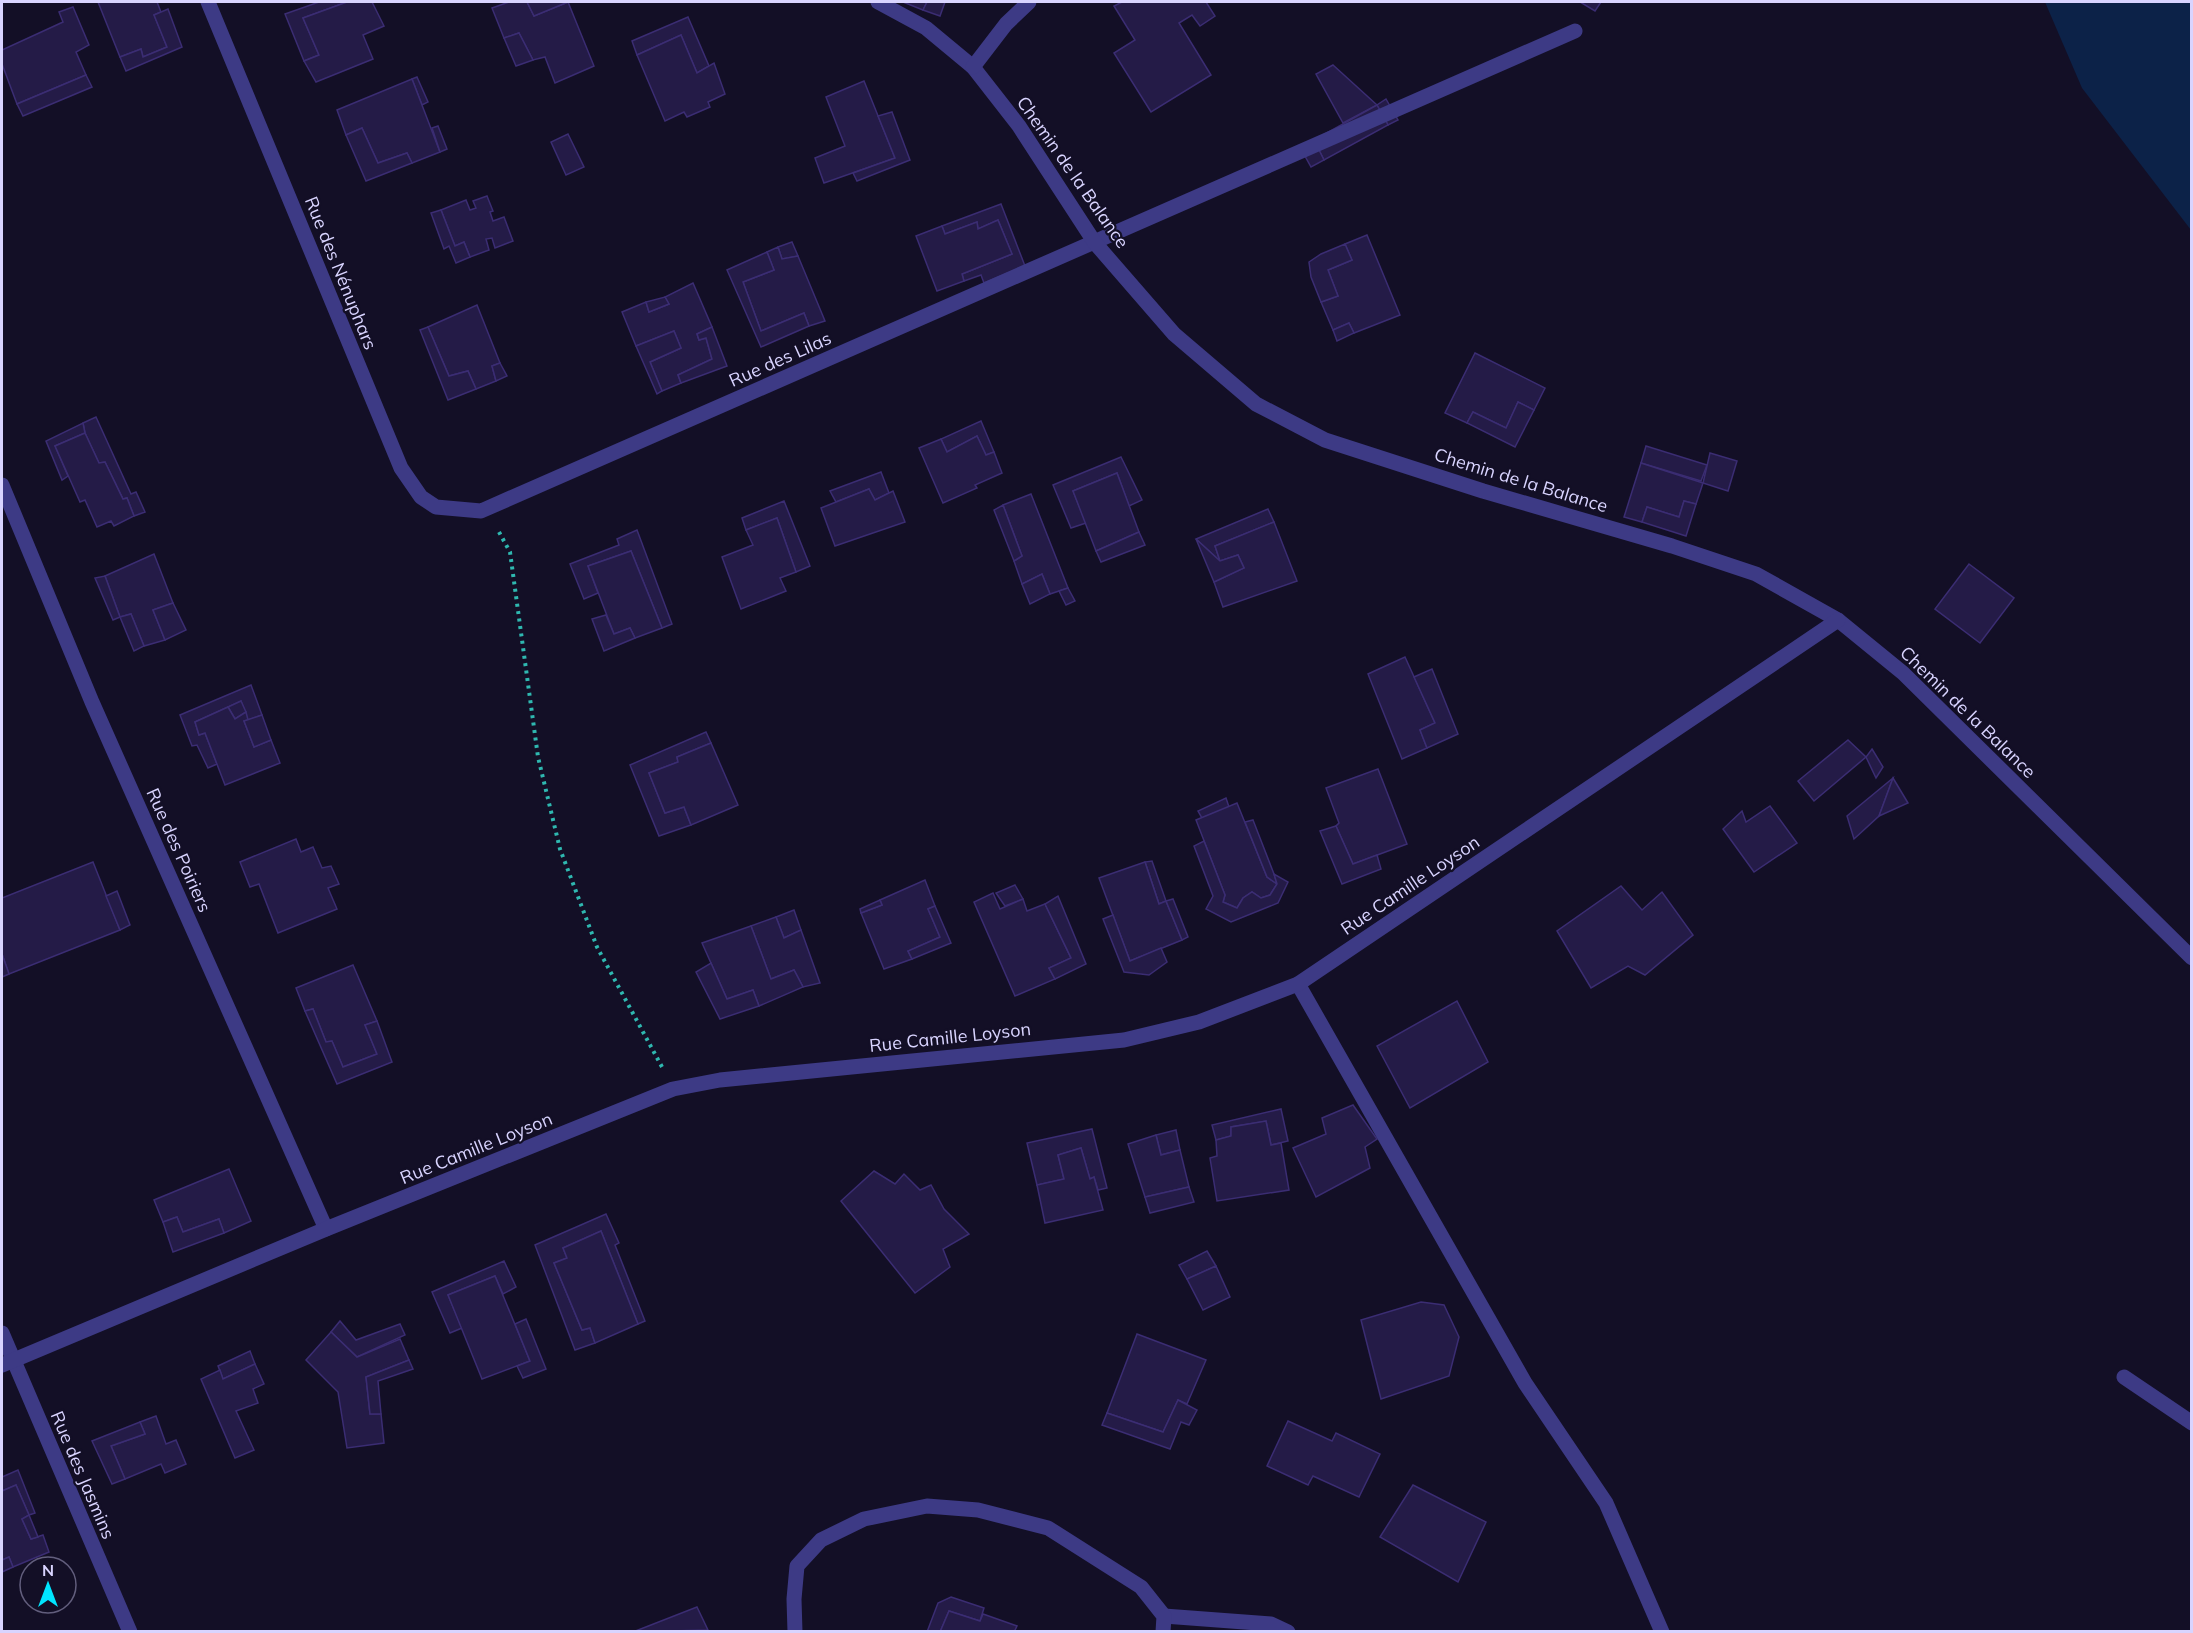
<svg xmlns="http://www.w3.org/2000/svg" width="2193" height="1633" font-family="Mulish,sans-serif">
<rect width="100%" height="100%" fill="#130f26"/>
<!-- water -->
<polygon fill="#0c2248" points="2045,2 2191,2 2191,230 2082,88"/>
<!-- building -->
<g fill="#241b47" stroke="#3b2d73" stroke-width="1.5">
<polygon points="98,2 157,2 161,12 154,15 167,47 143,57 141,49 120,57"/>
<polygon points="319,2 347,2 303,18 319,55 304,61 285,14"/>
<polygon points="347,2 372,2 384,26 363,35 373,59 316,82 304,61 319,55 303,18"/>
<polygon points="509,2 527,2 534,16 568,2 594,66 555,83 545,57 533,60 519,33 504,38 492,8"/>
<polygon points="527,2 568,2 534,16"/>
<polygon points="903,2 927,2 923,10"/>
<polygon points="927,2 945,2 940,16 923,10"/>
<polygon points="1122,2 1206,2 1215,16 1200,26 1192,15 1179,23 1211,75 1151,112 1114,53 1135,40 1114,6"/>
<polygon points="1580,2 1601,2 1595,11"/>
<polygon points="73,7 89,45 76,52 86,75 17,104 2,64 2,50 63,22 59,12"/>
<polygon points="168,9 182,47 126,71 120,57 141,49 143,57 167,47 154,15"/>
<polygon points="688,17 709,66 697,73 681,35 637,55 632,41"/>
<polygon points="519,33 533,60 516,66 504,38"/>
<polygon points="681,35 697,73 714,63 725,94 708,102 710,107 687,117 684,112 665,121 637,55"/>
<polygon points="1333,65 1377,105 1343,123 1316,74"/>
<polygon points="86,75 92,87 23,116 17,104"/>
<polygon points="417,77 428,102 422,105 412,79"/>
<polygon points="412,79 440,152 412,163 407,153 378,163 362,128 346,135 337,110"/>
<polygon points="864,81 895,158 824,183 815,158 845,146 826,97"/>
<polygon points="1386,99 1398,120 1388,125 1377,105"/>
<polygon points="1377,105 1388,125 1324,160 1314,140"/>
<polygon points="892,112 910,160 857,181 853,173 895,158 878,116"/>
<polygon points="438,126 447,149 440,152 432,128"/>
<polygon points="362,128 378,163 407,153 412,163 366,181 346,135"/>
<polygon points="568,134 584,167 566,175 551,142"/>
<polygon points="1314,140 1324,160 1311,167 1300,147"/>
<polygon points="487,196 493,211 490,212 493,221 504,217 513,241 495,248 492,238 486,239 489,250 470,257 464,242 455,246 441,210 466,200 470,210 476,208 473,201"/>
<polygon points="1001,204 1025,266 984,283 981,275 964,281 962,274 1012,254 998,220 978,229 977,222 945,234 942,226"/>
<polygon points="441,210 455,246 464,242 470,257 456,263 449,246 444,249 431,213"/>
<polygon points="998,220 1012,254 962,274 964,281 937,291 916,236 942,226 945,234 977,222 978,229"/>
<polygon points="1367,235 1400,315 1354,333 1349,323 1333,330 1321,302 1338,296 1328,270 1352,260 1345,244"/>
<polygon points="792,242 798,256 782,259 778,247"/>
<polygon points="1345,244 1352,260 1328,270 1338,296 1321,302 1311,277 1309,262 1321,254"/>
<polygon points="778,247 782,259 798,256 825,321 809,326 804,313 761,331 743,282 774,270 767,252"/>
<polygon points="767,252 774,270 743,282 761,331 804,313 809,326 761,347 727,270"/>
<polygon points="693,283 712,327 697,334 699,340 706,338 712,359 678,375 681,383 662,391 650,362 681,348 674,331 636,346 622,312 646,302 649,312 669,304 665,297"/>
<polygon points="665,297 669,304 649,312 646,302"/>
<polygon points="477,305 500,363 492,366 496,381 476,389 468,371 449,376 428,327"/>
<polygon points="1349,323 1354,333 1337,341 1333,330"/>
<polygon points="428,327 449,376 468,371 476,389 448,400 420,330"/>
<polygon points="712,327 727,366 681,383 678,375 712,359 706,338 699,340 697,334"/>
<polygon points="674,331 681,348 650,362 662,391 657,394 636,346"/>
<polygon points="1475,353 1545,388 1534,410 1518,402 1506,428 1473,412 1467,423 1445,413"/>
<polygon points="500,363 507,376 496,381 492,366"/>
<polygon points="1518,402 1534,410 1515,447 1467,423 1473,412 1506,428"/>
<polygon points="96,417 131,494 136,492 145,512 134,516 127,498 123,499 105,462 99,463 85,433 83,423"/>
<polygon points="981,421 994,452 986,455 977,436 947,452 941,439"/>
<polygon points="83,423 85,433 55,446 68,476 62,480 46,441"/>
<polygon points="85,433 99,463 105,462 123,499 127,498 134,516 114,526 111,521 97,527 85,500 80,502 55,446"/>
<polygon points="977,436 986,455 994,452 1002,473 975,485 977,488 943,503 919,448 941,439 947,452"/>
<polygon points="1646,446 1707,465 1701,481 1641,463"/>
<polygon points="1710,453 1737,461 1728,491 1703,483"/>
<polygon points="1121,457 1142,500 1129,506 1117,473 1073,491 1086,523 1071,528 1053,485"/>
<polygon points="1641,463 1703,483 1696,504 1684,501 1679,517 1647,507 1642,522 1624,517"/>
<polygon points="881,472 889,493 875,500 869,489 836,502 830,491"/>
<polygon points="1117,473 1139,532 1096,551 1073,491"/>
<polygon points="869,489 875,500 893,491 905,522 835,546 821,508"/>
<polygon points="1031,494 1068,588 1050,594 1042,574 1022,584 1014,561 1022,556 1003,505"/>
<polygon points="784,501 810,566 796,572 777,518 746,530 742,518"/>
<polygon points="1684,501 1696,504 1686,536 1642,522 1647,507 1679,517"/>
<polygon points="1003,505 1022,556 1014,561 994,510"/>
<polygon points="1268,509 1274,522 1215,546 1220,561 1196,539"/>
<polygon points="777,518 796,572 780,578 786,591 741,609 722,557 753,545 746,530"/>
<polygon points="1274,522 1297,581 1223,607 1214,582 1244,568 1238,555 1220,561 1215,546"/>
<polygon points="637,530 672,624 662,628 631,551 588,566 598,593 584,599 570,564 619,545 617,539"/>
<polygon points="1139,532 1145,545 1101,562 1096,551"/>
<polygon points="1196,539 1220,561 1238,555 1244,568 1214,582"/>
<polygon points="631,551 662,628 635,638 630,628 614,634 588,566"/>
<polygon points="154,554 173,603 153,610 165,640 144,646 131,614 120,617 105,576"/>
<polygon points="1969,564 2014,598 1980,643 1935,609"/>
<polygon points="1042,574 1050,594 1030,604 1022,584"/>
<polygon points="105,576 120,617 113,620 95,578"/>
<polygon points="1068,588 1075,601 1066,605 1059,591"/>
<polygon points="173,603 186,630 165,640 153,610"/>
<polygon points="131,614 144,646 134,651 120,617"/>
<polygon points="606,615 614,634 630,628 635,638 604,651 592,619"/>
<polygon points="1405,657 1435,723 1420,730 1427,748 1402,759 1368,674"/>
<polygon points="1432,669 1458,734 1427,748 1420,730 1435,723 1414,677"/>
<polygon points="251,685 262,715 248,720 241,701 195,722 199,735 205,733 217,764 208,768 197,745 192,746 180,715"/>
<polygon points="241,701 246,712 235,719 228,707"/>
<polygon points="228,707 235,719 246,712 248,720 244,721 254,747 271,740 280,763 225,785 205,733 199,735 195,722"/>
<polygon points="262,715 271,740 254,747 244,721"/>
<polygon points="706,732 711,743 677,757 678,762 649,773 665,813 684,807 691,825 659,836 630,765"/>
<polygon points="1848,740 1866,757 1814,801 1798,781"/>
<polygon points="711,743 738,805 691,825 684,807 665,813 649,773 678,762 677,757"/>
<polygon points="1872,749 1883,767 1876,778 1866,757"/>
<polygon points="1378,769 1407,844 1353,864 1336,826 1339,823 1326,788"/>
<polygon points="1893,778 1879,816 1854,839 1847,816"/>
<polygon points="1893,778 1908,803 1879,816"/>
<polygon points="1226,798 1229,807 1202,818 1198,811"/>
<polygon points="1237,803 1267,877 1277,884 1270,895 1261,898 1252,892 1243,898 1237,908 1223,902 1225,895 1196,820"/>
<polygon points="1770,806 1797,843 1754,872 1723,829 1742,811 1746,822"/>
<polygon points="1253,820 1274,874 1277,884 1267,877 1245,822"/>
<polygon points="1336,826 1353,864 1377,855 1381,869 1342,884 1320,831"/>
<polygon points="296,839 301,852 313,847 322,868 331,866 339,884 328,888 337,909 278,933 259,884 250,887 240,862"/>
<polygon points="1204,841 1225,895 1223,902 1237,908 1243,898 1252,892 1261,898 1270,895 1277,884 1274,874 1288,882 1278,903 1231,922 1206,909 1213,896 1194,846"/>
<polygon points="1152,861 1166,901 1159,904 1145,862"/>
<polygon points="93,862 120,930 9,974 2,954 2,898"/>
<polygon points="1145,862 1159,904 1166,901 1182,940 1130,961 1099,878"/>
<polygon points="925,880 935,906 928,909 940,937 908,951 912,959 884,969 861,913 882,905 880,900"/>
<polygon points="1015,885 1023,899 1005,906 996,893"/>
<polygon points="1621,886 1642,910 1662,892 1693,935 1645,975 1628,966 1591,988 1557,931"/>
<polygon points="117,891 130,925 120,930 106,896"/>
<polygon points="993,893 1000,909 1023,899 1027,911 1045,904 1071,958 1049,968 1055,979 1015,996 974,902"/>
<polygon points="1058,896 1086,964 1055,979 1049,968 1071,958 1045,904"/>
<polygon points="1173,899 1188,937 1182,940 1166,901"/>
<polygon points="880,900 882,905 861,913 860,909"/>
<polygon points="935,906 951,943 912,959 908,951 940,937 928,909"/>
<polygon points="794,910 801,930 784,938 776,917"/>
<polygon points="1113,915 1130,961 1161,948 1167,962 1149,975 1124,972 1103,919"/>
<polygon points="776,917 784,938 801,930 820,983 803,987 794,970 771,979 751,926"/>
<polygon points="751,926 771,979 794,970 803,987 759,1006 753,990 727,999 702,943"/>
<polygon points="2,954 9,974 2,977"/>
<polygon points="711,963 727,999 753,990 759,1006 720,1019 696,972"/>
<polygon points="353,965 377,1021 365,1025 377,1054 343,1067 332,1041 326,1042 313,1009 305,1011 296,988"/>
<polygon points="1457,1001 1488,1062 1410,1108 1377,1046"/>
<polygon points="313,1009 326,1042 332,1041 343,1067 377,1054 365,1025 377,1021 392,1062 337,1084 305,1011"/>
<polygon points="1353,1105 1377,1139 1365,1147 1370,1168 1316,1197 1293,1148 1326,1134 1322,1118"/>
<polygon points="1281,1109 1288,1141 1271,1145 1266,1121 1231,1127 1231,1136 1216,1140 1212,1125"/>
<polygon points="1266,1121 1271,1145 1281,1143 1289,1190 1217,1201 1210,1158 1217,1156 1216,1140 1231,1136 1231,1127"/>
<polygon points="1092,1129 1107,1188 1098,1190 1094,1177 1090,1179 1081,1148 1058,1155 1064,1179 1037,1185 1027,1143"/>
<polygon points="1176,1130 1180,1150 1161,1155 1156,1135"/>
<polygon points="1156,1135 1161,1155 1180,1150 1189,1187 1145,1197 1128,1144"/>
<polygon points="1081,1148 1090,1179 1094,1177 1103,1210 1045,1223 1037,1185 1064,1179 1058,1155"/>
<polygon points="229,1169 251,1221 224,1233 219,1219 183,1232 177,1217 163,1222 154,1200"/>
<polygon points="874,1171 895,1184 904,1174 920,1190 931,1185 944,1209 969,1234 943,1249 950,1267 915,1293 841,1201"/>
<polygon points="1189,1187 1194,1202 1150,1213 1145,1197"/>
<polygon points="606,1214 619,1243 615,1245 645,1321 638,1324 601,1231 563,1248 567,1258 554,1263 582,1330 590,1328 595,1343 575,1350 535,1245"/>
<polygon points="177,1217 183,1232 219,1219 224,1233 173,1252 163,1222"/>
<polygon points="601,1231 638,1324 595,1343 590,1328 582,1330 554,1263 567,1258 563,1248"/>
<polygon points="1207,1251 1216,1266 1187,1279 1179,1265"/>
<polygon points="504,1261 516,1287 503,1294 495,1276 448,1295 462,1328 450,1333 432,1292"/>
<polygon points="1216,1266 1230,1297 1203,1310 1187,1279"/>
<polygon points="495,1276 530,1361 482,1379 448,1295"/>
<polygon points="1421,1302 1444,1305 1459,1337 1449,1376 1381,1399 1361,1320"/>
<polygon points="526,1319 546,1369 523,1378 517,1366 530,1361 515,1324"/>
<polygon points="340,1321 356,1340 400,1324 405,1335 357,1357 331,1332"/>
<polygon points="331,1332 357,1357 400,1339 409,1360 366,1377 370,1414 381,1414 384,1443 347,1448 338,1392 306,1360"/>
<polygon points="1137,1334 1206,1360 1187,1404 1178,1400 1163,1432 1107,1413"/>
<polygon points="250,1351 255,1364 223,1379 218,1366"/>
<polygon points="409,1360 413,1369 378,1381 381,1414 370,1414 366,1377"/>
<polygon points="255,1364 264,1384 253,1389 258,1403 236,1411 254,1450 235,1458 201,1379 220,1370 223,1379"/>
<polygon points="1178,1400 1197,1410 1189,1425 1181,1422 1170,1449 1102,1425 1107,1413 1163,1432"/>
<polygon points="156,1416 166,1444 176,1440 186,1464 165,1473 161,1464 125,1479 111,1446 145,1434 140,1422"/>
<polygon points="1288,1421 1332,1441 1336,1433 1380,1454 1359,1497 1313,1476 1308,1485 1267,1466"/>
<polygon points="140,1422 145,1434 111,1446 125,1479 112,1484 92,1441"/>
<polygon points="18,1470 35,1513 29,1515 16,1485 2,1491 2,1477"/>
<polygon points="16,1485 29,1515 22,1519 31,1539 43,1535 49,1552 13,1567 9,1557 2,1560 2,1491"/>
<polygon points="1413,1485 1486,1522 1458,1582 1380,1537"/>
<polygon points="29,1515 38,1537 31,1539 22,1519"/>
<polygon points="9,1557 13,1567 2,1572 2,1560"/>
<polygon points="951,1597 984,1608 980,1621 949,1611 940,1632 927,1632 938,1603"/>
<polygon points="697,1607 708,1630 633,1632"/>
<polygon points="949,1611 980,1621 983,1614 1017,1626 1014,1632 940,1632"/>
</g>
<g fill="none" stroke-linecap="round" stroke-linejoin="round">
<!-- path -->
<polyline stroke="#2fb8b0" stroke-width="4" stroke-dasharray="3 4.5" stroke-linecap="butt" points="499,532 510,552 538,757 560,849 597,947 662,1067"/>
<!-- minor -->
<g stroke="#3d3a85" stroke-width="15">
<polyline points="208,2 401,468 421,497 436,507 481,511 1575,31"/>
<polyline points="878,2 926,28 973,67 1019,126 1095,243 1174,334 1256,404 1325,440 1483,491 1672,546 1756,574 1838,620 1903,673 2192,958"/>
<polyline points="973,67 1006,24 1029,2"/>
<polyline points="2,485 92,702 326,1229"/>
<polyline points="1298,984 1525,1383 1606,1503 1662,1632"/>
<polyline points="2,1333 130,1632"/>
<polyline points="2,1365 326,1229 673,1089 720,1080 1124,1040 1199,1022 1298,984 1838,620"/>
<polyline points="2124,1377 2192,1423"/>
<polyline points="1164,1616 1271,1624 1288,1632"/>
<polyline points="795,1632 794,1599 797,1566 821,1540 864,1519 927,1506 978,1510 1048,1528 1141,1587 1164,1616 1163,1632"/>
</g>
</g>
<g text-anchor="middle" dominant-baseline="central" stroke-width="4.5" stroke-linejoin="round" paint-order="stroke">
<!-- street labels -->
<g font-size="18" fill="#d9d4ff" stroke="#130f26">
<text transform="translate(1073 172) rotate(55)">Chemin de la Balance</text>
<text transform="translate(341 273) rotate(68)">Rue des Nénuphars</text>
<text transform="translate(780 359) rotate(-24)">Rue des Lilas</text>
<text transform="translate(1521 480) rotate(17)">Chemin de la Balance</text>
<text transform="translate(1968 712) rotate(44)">Chemin de la Balance</text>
<text transform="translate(179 850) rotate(66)">Rue des Poiriers</text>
<text transform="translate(1410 885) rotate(-34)">Rue Camille Loyson</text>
<text transform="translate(950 1037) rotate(-6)">Rue Camille Loyson</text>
<text transform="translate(476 1148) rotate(-22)">Rue Camille Loyson</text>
<text transform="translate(83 1475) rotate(67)">Rue des Jasmins</text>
</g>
</g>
<!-- border -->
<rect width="2193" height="1633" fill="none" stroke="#d9d4ff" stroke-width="6"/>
<!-- north arrow -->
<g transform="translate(48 1585)"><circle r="28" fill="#130f26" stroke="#625e7d" stroke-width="1.5"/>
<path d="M0-4.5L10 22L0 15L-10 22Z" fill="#00e5ff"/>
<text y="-9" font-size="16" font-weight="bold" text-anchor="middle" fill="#d9d4ff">N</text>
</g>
</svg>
